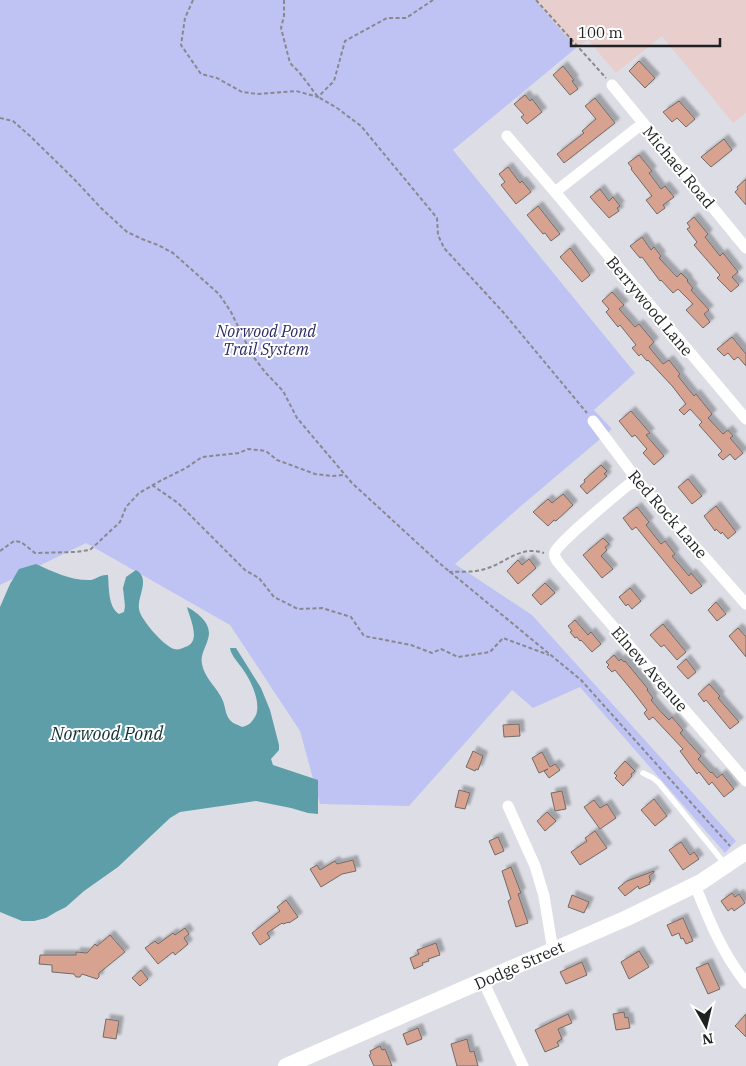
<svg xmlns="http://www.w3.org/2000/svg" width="746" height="1066" font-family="'IBM Plex Serif',serif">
<defs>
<filter id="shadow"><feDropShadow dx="4.5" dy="-4.5" stdDeviation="1" flood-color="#0004"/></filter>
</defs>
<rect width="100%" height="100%" fill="#dddee5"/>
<!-- education -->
<polygon fill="#e8cecc" points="535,0 746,0 746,113 733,123 662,36 616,73 588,40 576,48"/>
<!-- green -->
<polygon fill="#bec3f3" points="0,0 535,0 576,48 453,150 635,373 594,410 612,429 521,506 455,564 532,615 736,841 725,853 580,687 533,708 512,690 409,806 320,804 300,731 230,625 86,543 0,585"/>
<!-- water -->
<path fill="#5d9ea8" d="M36,564C54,572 69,580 89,580C96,580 100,574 108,575C109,587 108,607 119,614L124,612L125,606L123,588L126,577L136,570C151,579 137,596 139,609C140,619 164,646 174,649C178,650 181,649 185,647C202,642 190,619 187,607C198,613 213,624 208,639C206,647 200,655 202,664C204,678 218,688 223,701C226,709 225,716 232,722C234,724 239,725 242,727C250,725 252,722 256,715C261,702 251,681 244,671C239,663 231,656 230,648H236L261,688L270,710L279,745V750L271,759L273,765L318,780V814L308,813L291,808L256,801L180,812L170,818L118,867L84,891L66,907L56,912L46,918L34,921H22L0,912V607L10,584L19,569Z"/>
<!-- building -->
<g fill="#d7a28f" stroke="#726b69" filter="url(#shadow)">
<polygon points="639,61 655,78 645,88 629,71"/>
<polygon points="563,66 574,80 572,81 578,89 570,95 553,75"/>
<polygon points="525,95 530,101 532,99 542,112 527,124 521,117 524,115 514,104"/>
<polygon points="595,98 615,123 564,163 557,154 584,133 582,131 596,119 585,106"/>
<polygon points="679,101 695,119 686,127 677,118 672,122 663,112"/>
<polygon points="724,139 732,150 711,167 701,157"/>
<polygon points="639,155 652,171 649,173 661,189 665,186 674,197 663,205 665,208 657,214 646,200 652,196 631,169 632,168 628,163"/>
<polygon points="508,167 520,183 522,181 531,192 516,204 501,185 505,182 499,174"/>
<polygon points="746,179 746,205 735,192 738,189 737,187"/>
<polygon points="600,189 609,201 613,197 620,206 617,208 619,211 609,218 590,197"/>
<polygon points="538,206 560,234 551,241 545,233 543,234 527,215"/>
<polygon points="694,217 708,234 705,237 720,256 723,253 738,272 732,277 739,285 731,292 717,278 720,275 694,245 697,242 687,229 690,227 687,223"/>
<polygon points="642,237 651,250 654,247 661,256 659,258 677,277 681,273 688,280 687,281 693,288 691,290 709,310 704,314 710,322 703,328 686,310 693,304 678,289 673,293 661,280 660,281 642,257 640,258 630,246"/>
<polygon points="570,248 590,275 582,282 560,257"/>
<polygon points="612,292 624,305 619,309 635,327 639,324 654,342 649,347 663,364 669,360 680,374 678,376 694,396 696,394 712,414 708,418 723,434 728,430 733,436 730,438 743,453 735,460 730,454 723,460 718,455 722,451 699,425 702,422 690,409 684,415 679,410 686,404 673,387 648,360 647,361 641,354 639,356 632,348 636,345 620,325 618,327 606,312 609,309 602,301"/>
<polygon points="732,337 746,354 746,366 738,357 734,360 728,353 724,356 717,349"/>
<polygon points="631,411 650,433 646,435 664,456 654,465 643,453 647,449 635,435 632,437 619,421"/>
<polygon points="601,465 607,471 604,474 607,476 587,494 580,486 585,482 584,480"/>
<polygon points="688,479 702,496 692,504 678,487"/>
<polygon points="563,494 573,505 556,521 554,520 548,526 533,512 548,499 552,503"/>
<polygon points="716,506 736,532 728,539 722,532 721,534 716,529 715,531 704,516"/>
<polygon points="637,507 649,522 646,525 661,544 665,541 675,554 672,556 689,576 691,573 702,586 691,594 636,527 632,530 623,518"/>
<polygon points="603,538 609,544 605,547 607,550 601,556 613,569 602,578 583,555"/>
<polygon points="529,559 536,568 518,584 507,571 518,560 522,565"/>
<polygon points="545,583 555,593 541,605 532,595"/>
<polygon points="630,588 641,601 632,609 628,604 626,606 619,597"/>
<polygon points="716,602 726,614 717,621 708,610"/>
<polygon points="575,620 588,635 591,632 601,644 592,652 581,640 580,641 577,637 575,638 570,632 572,631 568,626"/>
<polygon points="663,624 686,652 677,660 664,645 661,647 650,635"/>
<polygon points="738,628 746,637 746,657 729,636"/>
<polygon points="614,655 619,661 621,659 624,662 625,661 648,689 647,690 653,698 651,700 662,713 669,720 672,717 683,730 680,733 701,756 698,759 711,773 712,772 717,778 722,774 734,789 724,797 712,782 709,785 699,772 697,774 680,751 683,749 653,717 649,720 644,713 647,710 634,693 615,670 612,672 607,667 609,665 606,662"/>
<polygon points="686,659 696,672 688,679 677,667"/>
<polygon points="709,684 720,696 718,698 739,722 730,729 706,700 704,702 698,694"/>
<polygon points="519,724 520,736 504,737 503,725"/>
<polygon points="473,751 483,756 478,770 476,769 475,771 466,767"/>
<polygon points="542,752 550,767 555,764 560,770 549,778 544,771 548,769 539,773 532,758"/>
<polygon points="625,761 635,771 631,774 632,776 623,786 615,778 617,776 614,773"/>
<polygon points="459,790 470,793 465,809 455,807"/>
<polygon points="562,791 566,809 555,811 551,793"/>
<polygon points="654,799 667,816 655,826 641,810"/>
<polygon points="594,800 600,808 607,804 616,818 600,829 584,807"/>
<polygon points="547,812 556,821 545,831 537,821"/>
<polygon points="595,831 607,848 580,865 571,852 587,841 585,838"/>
<polygon points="498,837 504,851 495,855 489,841"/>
<polygon points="681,842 690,855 694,852 699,859 683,870 669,850"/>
<polygon points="353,860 356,871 342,874 321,887 310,869 317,865 320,870 335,861 337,864"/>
<polygon points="511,867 521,893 518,894 528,923 516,927 508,901 511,899 502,871"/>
<polygon points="654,871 654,872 649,876 651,882 649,882 650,884 639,889 638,886 625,896 618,888 627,881"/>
<polygon points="732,893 735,897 739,894 745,903 734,911 732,908 728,911 721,901"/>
<polygon points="572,895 589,902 584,913 568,907"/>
<polygon points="286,900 298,917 289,923 289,922 283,924 282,923 267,933 270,938 260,945 252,933 280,911 277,907"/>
<polygon points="683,918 693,941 686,944 683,938 681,939 679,933 672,936 667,925"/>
<polygon points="185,928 189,934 184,938 188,944 175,955 173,952 158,964 145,948 155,941 158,944 173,933 175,935"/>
<polygon points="110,935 125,952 99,973 99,977 97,979 82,974 80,977 76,977 74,974 52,972 52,965 39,964 40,955 76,955 76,952 87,953 95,944 97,946"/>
<polygon points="436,943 440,955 428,959 429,961 422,963 423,965 414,969 410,958 419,954 417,950"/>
<polygon points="639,951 649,967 629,979 621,962"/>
<polygon points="582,962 587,975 566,984 560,972"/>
<polygon points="708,963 720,989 708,994 696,968"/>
<polygon points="141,970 148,979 140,986 132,978"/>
<polygon points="624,1012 625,1018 628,1017 630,1028 616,1030 613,1014"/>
<polygon points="568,1014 572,1023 558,1029 562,1039 557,1042 559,1046 545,1052 535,1030"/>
<polygon points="746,1014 746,1037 735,1026"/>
<polygon points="106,1019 119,1021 116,1039 103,1037"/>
<polygon points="418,1028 422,1039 407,1045 403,1034"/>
<polygon points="467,1039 470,1052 474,1051 478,1066 457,1066 451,1044"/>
<polygon points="380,1046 382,1050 385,1049 392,1066 374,1066 369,1055 371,1054 370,1051"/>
</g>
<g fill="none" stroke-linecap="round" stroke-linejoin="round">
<!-- path -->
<g stroke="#88898e" stroke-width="2" stroke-dasharray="4 2.5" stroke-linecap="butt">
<polyline points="193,0 185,18 181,45 201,74 217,78 242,92 258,94 296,91 318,97 334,81 345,41 387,18 406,18 433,0"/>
<polyline points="284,0 284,16 281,28 290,63 299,72 318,97 337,108 361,126 437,218 438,235 444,248 503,312 587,413"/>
<polyline points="536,0 606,78"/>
<polyline points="0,118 13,121 30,136 73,178 101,208 127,232 142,239 158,245 173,253 219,294 231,312 252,355 265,372 283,391 297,418 352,483 438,562 581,680 730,846"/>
<polyline points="152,485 178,503 245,570 259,578 274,597 298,609 322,608 351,617 364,636 411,645 432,653 441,649 458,657 490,652 503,638 549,655"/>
<polyline points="0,551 14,541 21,542 35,553 75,552 90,550 120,522 126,507 139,493 160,481 186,468 202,457 239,453 248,449 266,451 277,460 315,474 332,476 344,475"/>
<path d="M449,572C460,571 474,573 485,569C506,563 520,545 544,553"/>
</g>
<!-- service -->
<polyline stroke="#fff" stroke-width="5.5" points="643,773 653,778 659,783 725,864"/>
<!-- minor -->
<g stroke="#fff" stroke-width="11">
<polyline points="612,85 746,248"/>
<polyline points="642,124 555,192 746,419"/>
<polyline points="507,136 555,192"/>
<polyline points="593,421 641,485 746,604"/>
<path d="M641,485L634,483L628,485C617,494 558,543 555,552C553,557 558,562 561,566L746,781"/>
<polyline points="508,806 535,866 544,896 553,951"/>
<path d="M695,885C709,920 722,953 746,983"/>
<polyline points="483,981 523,1066"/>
</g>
<!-- secondary -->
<polyline stroke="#fff" stroke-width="16" points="286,1066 627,918 701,882 746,852"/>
</g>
<g text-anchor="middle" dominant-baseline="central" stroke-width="4" stroke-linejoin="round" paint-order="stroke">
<!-- street labels -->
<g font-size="16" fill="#1f2022" stroke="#fff">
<text transform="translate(679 167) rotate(50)">Michael Road</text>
<text transform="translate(650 306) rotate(50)">Berrywood Lane</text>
<text transform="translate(668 514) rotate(49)">Red Rock Lane</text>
<text transform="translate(650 669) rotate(49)">Elnew Avenue</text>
<text transform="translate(519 965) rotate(-24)">Dodge Street</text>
</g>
<!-- park labels -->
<g font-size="16" font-style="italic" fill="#2d2b65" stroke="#fff">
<text x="266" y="331">Norwood Pond<tspan x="266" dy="18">Trail System</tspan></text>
</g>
<!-- water labels -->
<g font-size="18" font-style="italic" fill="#0e3034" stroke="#fff">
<text x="107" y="733">Norwood Pond</text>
</g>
</g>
<!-- north arrow -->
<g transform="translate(706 1026) rotate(172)" stroke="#ffffff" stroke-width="4" paint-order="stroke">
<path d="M0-4L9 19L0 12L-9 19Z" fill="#1f2022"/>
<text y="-8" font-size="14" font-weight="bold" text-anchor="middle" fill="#1f2022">N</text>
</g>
<!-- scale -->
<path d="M571 38v8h149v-8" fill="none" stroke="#1f2022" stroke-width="2.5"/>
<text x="578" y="38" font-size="15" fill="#1f2022" stroke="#ffffff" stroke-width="4" paint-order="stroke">100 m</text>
</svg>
